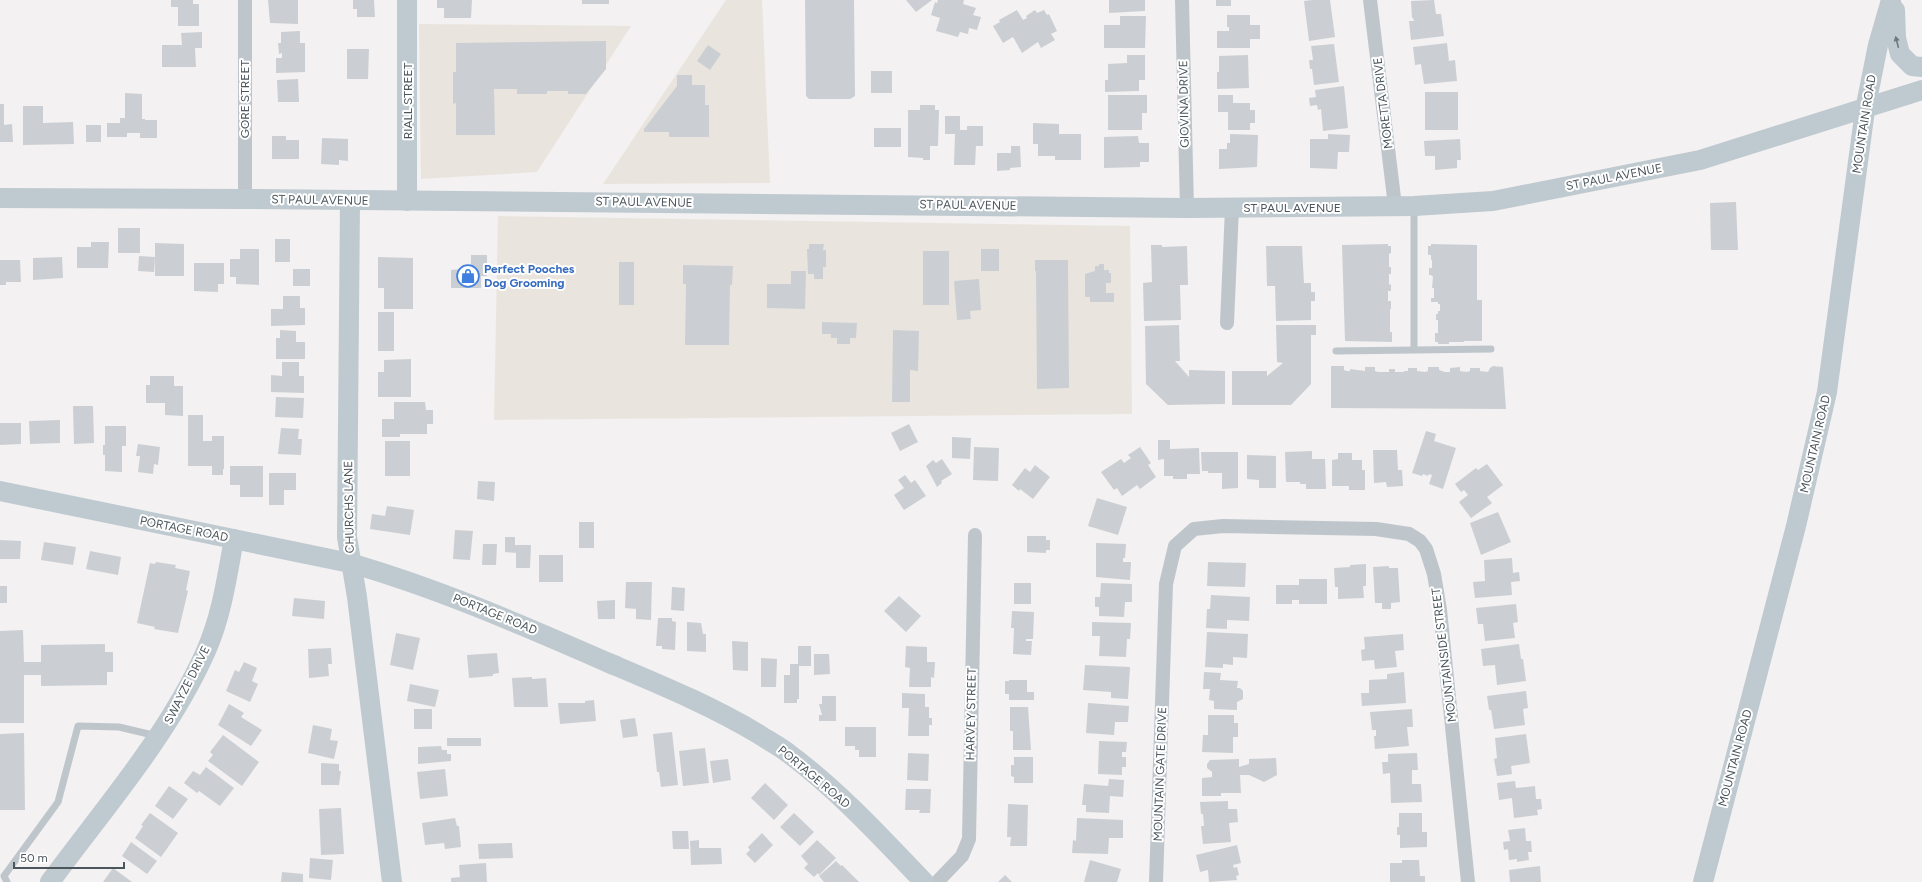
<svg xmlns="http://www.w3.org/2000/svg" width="1922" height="882" font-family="Figtree,sans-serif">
<rect width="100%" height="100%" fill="#f3f1f1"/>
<!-- commercial -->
<g fill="#e9e5de">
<polygon points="726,0 762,0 770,183 603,184"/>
<polygon points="419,24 631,26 537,172 421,179"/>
<polygon points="498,216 1130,226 1132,414 494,420"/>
</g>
<!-- building -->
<g fill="#cbcfd3">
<polygon points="171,0 193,0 193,4 199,4 199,26 178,26 178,7 171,7"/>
<polygon points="268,0 298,0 298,24 270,23"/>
<polygon points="353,0 374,0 375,17 357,17 357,9 353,9"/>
<polygon points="437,0 472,0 471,18 444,18 444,8 437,8"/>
<rect x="582" y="0" width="27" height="4"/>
<polygon points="805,0 854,0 855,96 850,99 809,99 806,96"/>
<polygon points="906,0 932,0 916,12"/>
<polygon points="938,0 964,0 963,4 976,8 973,15 981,17 977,30 969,28 968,34 960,32 958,37 936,31 940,18 931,15 935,2 937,3"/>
<polygon points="1109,0 1145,0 1145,11 1109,13"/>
<rect x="1216" y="0" width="15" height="6"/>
<polygon points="1312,0 1330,0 1335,37 1309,41 1304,1"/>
<polygon points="1434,0 1436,14 1441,14 1444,36 1411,40 1409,21 1414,21 1413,18 1412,18 1411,1"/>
<polygon points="1017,10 1023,20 1027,18 1026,16 1035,10 1037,13 1044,10 1047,15 1049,14 1057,31 1051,34 1055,40 1041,48 1038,42 1022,53 1013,37 1003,43 993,26 1000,22 999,20"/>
<polygon points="1227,15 1250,15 1250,25 1260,25 1260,39 1250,39 1250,48 1217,48 1217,31 1229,31 1229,27 1227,27"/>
<polygon points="1120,16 1146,16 1145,48 1104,48 1104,25 1120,25"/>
<polygon points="300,31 300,43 305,43 305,72 276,73 276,58 282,58 282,53 279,54 278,43 281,43 281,32"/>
<polygon points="202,32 202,48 195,48 196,67 162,67 162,45 182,45 181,33"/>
<polygon points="606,41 606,69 586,94 568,94 568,91 547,91 547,94 517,94 517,89 494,89 495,135 456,135 456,103 453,104 453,72 456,72 456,43"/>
<polygon points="1447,43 1449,61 1455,60 1457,81 1424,84 1421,64 1415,65 1413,47"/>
<polygon points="1334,44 1339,82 1314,85 1312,69 1310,69 1309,60 1313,60 1311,46"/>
<polygon points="708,45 721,54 710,70 697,61"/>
<polygon points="347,49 369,49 368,79 347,79"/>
<polygon points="1127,55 1145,55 1145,80 1139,80 1139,91 1105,92 1105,80 1108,80 1108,64 1127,63"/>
<polygon points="1248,55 1249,88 1217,89 1217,72 1219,72 1219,56"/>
<rect x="871" y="71" width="21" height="22"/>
<polygon points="677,75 692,75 692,85 705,85 705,105 709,105 709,137 669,137 669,132 644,132 644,129 677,86"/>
<polygon points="298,79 299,102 278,102 277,80"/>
<polygon points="1344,86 1348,128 1323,131 1321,109 1318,110 1317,105 1310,106 1309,98 1316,97 1315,90"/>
<rect x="1425" y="92" width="33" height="38"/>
<polygon points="125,93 142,94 142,119 145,119 145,120 157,120 157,138 140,138 140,133 127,133 127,137 107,137 107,123 120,123 120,118 125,118"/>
<polygon points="1108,95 1147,95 1147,113 1142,113 1142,130 1108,130"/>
<polygon points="1218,95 1233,95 1233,103 1250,103 1250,110 1255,110 1255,123 1250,123 1250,130 1228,130 1228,112 1218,112"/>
<polygon points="0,104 4,104 4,125 12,124 13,142 0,142"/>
<polygon points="920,105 935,105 935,110 939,110 938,146 930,146 930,160 923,160 923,158 908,157 908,110 920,110"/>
<polygon points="23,106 43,106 43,123 73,122 74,144 23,145"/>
<polygon points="945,116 960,116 960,130 967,130 967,126 983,126 983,146 976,146 975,165 954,165 955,134 945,134"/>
<polygon points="1033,123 1059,124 1059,134 1081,134 1081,160 1055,160 1055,156 1038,156 1038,144 1033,144"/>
<rect x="86" y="125" width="15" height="17"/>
<rect x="874" y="128" width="27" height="19"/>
<polygon points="1230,134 1258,135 1257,167 1219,169 1219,149 1227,149 1227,143 1230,143"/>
<polygon points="1328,134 1350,135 1349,152 1338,152 1337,169 1310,168 1310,139 1328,139"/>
<polygon points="272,136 286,136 286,140 299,140 299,159 272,159"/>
<polygon points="1138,136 1139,143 1149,143 1149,162 1140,162 1140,167 1104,168 1104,137"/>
<polygon points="322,138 348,139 348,161 339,160 339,165 321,164"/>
<polygon points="1460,139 1461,160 1457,160 1457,168 1435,170 1435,156 1425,156 1424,141"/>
<polygon points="1011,146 1020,146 1021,167 1010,168 1010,170 997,171 997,153 1011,153"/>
<polygon points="1736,202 1738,250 1711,250 1710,203"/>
<rect x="118" y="228" width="22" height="25"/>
<rect x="275" y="239" width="15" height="23"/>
<polygon points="91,242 109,242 108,268 77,268 77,247 91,247"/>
<polygon points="155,243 184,244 184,276 155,276"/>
<polygon points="809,244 824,244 823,250 826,250 826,267 823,267 823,279 814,279 814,274 808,274 807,249 809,249"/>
<polygon points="1388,244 1388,246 1391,246 1391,253 1389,254 1389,267 1391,267 1391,274 1389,274 1389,285 1391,284 1391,291 1388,291 1388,301 1391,301 1391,309 1390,309 1390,332 1392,332 1392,342 1345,341 1342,245"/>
<polygon points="1431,244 1477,245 1477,300 1482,300 1482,341 1464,341 1464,342 1449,342 1449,344 1438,344 1438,342 1435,342 1435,333 1438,333 1438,320 1436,320 1436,314 1438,314 1438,311 1440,311 1440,304 1438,304 1438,302 1431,302 1431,298 1434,298 1434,288 1432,288 1433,277 1431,275 1429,275 1429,268 1432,268 1432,260 1431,260 1431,255 1428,255 1428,246 1431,246"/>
<polygon points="1151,245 1162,245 1162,247 1187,246 1188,285 1180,285 1181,320 1144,321 1143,283 1152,282"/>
<polygon points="1266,246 1302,246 1304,283 1311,283 1311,292 1315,292 1315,301 1311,301 1311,320 1276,321 1275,286 1267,286"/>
<polygon points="240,249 259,249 259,285 236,284 236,277 230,277 230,259 240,259"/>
<rect x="981" y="249" width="18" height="22"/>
<rect x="923" y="251" width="26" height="54"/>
<polygon points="471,255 487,255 487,276 481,276 481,288 451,288 451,270 471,268"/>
<polygon points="139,256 155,257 154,272 138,271"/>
<polygon points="62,257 63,278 33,280 33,258"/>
<polygon points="378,257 413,258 413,309 384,309 384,288 378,288"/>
<polygon points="0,260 20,260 21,282 6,282 6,285 0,285"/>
<polygon points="1035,260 1068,260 1069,388 1037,389 1036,271 1035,271"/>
<rect x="619" y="262" width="15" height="43"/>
<polygon points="194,263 224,263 224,284 218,284 218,292 194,291"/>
<polygon points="1099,264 1104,264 1104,270 1109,270 1109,273 1111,273 1111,283 1106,283 1106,293 1114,293 1114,302 1090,302 1090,297 1085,297 1085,274 1095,271 1095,266 1099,266"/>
<polygon points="683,265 733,266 732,285 730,285 729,345 685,345 686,284 683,284"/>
<rect x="293" y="269" width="17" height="17"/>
<polygon points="791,271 806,271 805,309 767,308 767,284 791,284"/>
<polygon points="979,279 981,310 970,311 971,319 957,320 954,281"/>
<polygon points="283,296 300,296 300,308 305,308 305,325 271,326 271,309 283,309"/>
<rect x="378" y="312" width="16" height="39"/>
<polygon points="822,322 857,323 856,338 850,338 850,344 837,344 837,338 831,338 831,334 822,334"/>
<polygon points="1179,325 1180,361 1175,361 1189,377 1189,370 1225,371 1225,404 1168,405 1146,384 1145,326"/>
<polygon points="1276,325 1316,325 1316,335 1311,335 1311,384 1291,405 1232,405 1232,371 1267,371 1267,376 1283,363 1277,362"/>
<polygon points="280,330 296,331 296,342 305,342 305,359 276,359 276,338 280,338"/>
<polygon points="893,330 919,331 918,371 910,370 910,402 892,402"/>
<polygon points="411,359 411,397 378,397 378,372 384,372 384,360"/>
<polygon points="282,362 299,362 299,376 304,376 304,393 271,392 271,375 282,376"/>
<polygon points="1331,366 1344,366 1344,370 1347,371 1350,371 1350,369 1365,371 1365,367 1375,367 1375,371 1378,372 1389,372 1389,369 1395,369 1395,372 1404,372 1404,371 1408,371 1408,368 1417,368 1417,371 1425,372 1428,371 1428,367 1439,367 1439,370 1445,372 1450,372 1450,368 1460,367 1460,371 1467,372 1470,371 1470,368 1480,368 1480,371 1488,372 1490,368 1493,366 1503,367 1506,409 1331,408"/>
<polygon points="150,376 174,376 174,386 183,386 183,416 165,415 165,403 146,403 146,385 150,385"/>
<polygon points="276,397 304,398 303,418 275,417"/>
<polygon points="394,402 425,402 426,410 433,410 433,424 427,424 427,434 400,434 400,437 382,437 382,419 394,419"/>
<polygon points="73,406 93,406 94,443 74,444"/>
<polygon points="188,415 203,415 203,441 212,441 212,436 224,436 224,469 223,469 223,475 212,475 212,466 188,466"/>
<polygon points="60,420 60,443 30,444 29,421"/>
<polygon points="0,423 21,423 21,444 0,445"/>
<polygon points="909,424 918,442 900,451 891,433"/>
<polygon points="105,426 126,426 126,446 122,446 122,472 105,471 105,455 103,455 103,445 105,445"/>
<polygon points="281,428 299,429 298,439 302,439 301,455 278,454"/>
<polygon points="1426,431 1436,434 1434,441 1456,448 1443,489 1429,484 1432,475 1429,474 1428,476 1423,474 1422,476 1412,473"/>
<polygon points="952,437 971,438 970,459 952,458"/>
<polygon points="1158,440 1170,440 1170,449 1199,448 1200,474 1187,474 1187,479 1173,479 1173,476 1164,476 1164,459 1158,460"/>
<rect x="385" y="441" width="25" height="35"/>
<polygon points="138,444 160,447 158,465 154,464 153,474 138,472 140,456 136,456"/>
<polygon points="974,447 999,448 998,481 973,480"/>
<polygon points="1140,447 1151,463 1148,465 1156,477 1140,489 1137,485 1122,496 1117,488 1114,490 1101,472 1121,459 1124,463 1131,458 1128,455"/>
<polygon points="1373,450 1397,450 1398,470 1402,470 1403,486 1387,487 1386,482 1374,483"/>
<polygon points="1312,451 1312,459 1325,459 1326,489 1306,489 1306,484 1300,484 1300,482 1286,482 1285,452"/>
<polygon points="1201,452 1238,452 1238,488 1222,489 1222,473 1208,473 1208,471 1202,471"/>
<polygon points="1338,453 1352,453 1352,460 1362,460 1362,470 1365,470 1365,490 1349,490 1349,486 1332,486 1332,460 1338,459"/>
<polygon points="1247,455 1276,456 1276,488 1259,488 1259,480 1247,479"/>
<polygon points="942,459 952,474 941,481 942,483 937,487 926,466 933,460 936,463"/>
<polygon points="1487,464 1503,485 1487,497 1492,503 1471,518 1459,502 1468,495 1464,490 1461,492 1455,484 1476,468 1478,470"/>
<polygon points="1035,465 1050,477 1033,499 1020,489 1019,491 1012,485 1025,468 1030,472"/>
<polygon points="230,466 263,466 263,497 240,497 240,485 230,485"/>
<polygon points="269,473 296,473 296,490 284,490 284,505 269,505"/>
<polygon points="905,475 911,483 915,480 926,496 904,510 894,495 904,488 898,480"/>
<polygon points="478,481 495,482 494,501 477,499"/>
<polygon points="1097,498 1127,507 1118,535 1088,526"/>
<polygon points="387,506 414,510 410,535 370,529 372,514 385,516"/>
<polygon points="1498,512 1511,542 1481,555 1470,523"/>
<rect x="579" y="522" width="15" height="26"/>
<polygon points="455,530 473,531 470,560 453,559"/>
<polygon points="1027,536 1046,536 1046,540 1050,540 1050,550 1046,550 1046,553 1027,552"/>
<polygon points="505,537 515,537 515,545 531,545 530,568 516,568 516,553 505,552"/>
<polygon points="0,540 21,541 20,559 0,559"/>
<polygon points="44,542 76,547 73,565 41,560"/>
<polygon points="1096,543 1126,544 1125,558 1123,558 1123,562 1131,562 1130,580 1096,577"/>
<polygon points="483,544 497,544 496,565 482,565"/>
<polygon points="90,551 121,557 118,575 86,569"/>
<rect x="539" y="555" width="24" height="27"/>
<polygon points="1512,558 1513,573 1519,572 1520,581 1511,582 1512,595 1475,598 1473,582 1485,581 1484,560"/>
<polygon points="156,562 176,565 175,568 190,571 186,590 188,591 178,633 154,629 155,627 137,623 150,563 155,564"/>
<polygon points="1208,562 1246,563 1245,587 1207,586"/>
<polygon points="1366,564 1366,586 1363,586 1364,598 1338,599 1338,587 1335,587 1334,568 1350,567 1350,565"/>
<polygon points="1389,566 1389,568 1398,568 1400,602 1391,603 1391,609 1382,609 1382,603 1375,603 1373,567"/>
<polygon points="1299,579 1327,579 1327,604 1299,604 1299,600 1292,600 1292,604 1276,604 1276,585 1299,585"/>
<polygon points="626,582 652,582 651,620 636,619 636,609 625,608"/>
<rect x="1014" y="583" width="17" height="21"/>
<polygon points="1101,583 1132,584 1132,602 1125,602 1124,617 1099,616 1099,607 1095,607 1095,597 1100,597"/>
<rect x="0" y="586" width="7" height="17"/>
<polygon points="672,587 685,588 684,611 671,610"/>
<polygon points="1211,595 1250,597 1249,621 1227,620 1227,629 1206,628 1207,609 1210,609"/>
<polygon points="899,596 921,616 906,632 884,611"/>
<polygon points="294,598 325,601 324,619 292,616"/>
<polygon points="615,600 615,619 598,619 597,601"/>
<polygon points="1516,604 1518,622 1513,623 1515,638 1485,641 1483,624 1478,624 1476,608"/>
<polygon points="1012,611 1034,612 1033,639 1026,639 1026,641 1032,641 1031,655 1013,654 1014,628 1011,628"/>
<polygon points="658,618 672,618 672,621 676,622 675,650 662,649 662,646 656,646"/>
<polygon points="687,622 701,623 703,634 706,634 706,652 687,651"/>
<polygon points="1092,622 1131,623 1130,639 1127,639 1126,657 1099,656 1100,636 1092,636"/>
<polygon points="23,630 24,662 41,662 41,645 105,644 105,652 113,652 113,672 107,672 107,685 41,686 41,675 24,675 24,723 0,723 0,631"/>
<polygon points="1207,632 1248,634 1247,658 1233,657 1233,665 1223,664 1223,668 1205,667"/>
<polygon points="396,633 420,638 413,670 390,665"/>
<polygon points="1403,634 1404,650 1395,651 1397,667 1375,669 1374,660 1362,661 1361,650 1365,649 1364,637"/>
<polygon points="732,641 748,642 748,671 733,670"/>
<polygon points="1519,644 1521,659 1523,659 1526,681 1497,685 1495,665 1483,666 1481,649"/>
<polygon points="798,646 811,646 811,666 799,666 799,699 797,699 797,703 784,703 784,675 790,675 790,664 798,664"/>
<polygon points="906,646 927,647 927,662 935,662 934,678 931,677 931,687 909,687 910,668 905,667"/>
<polygon points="331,648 332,664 328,664 329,676 309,678 308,649"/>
<polygon points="497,653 499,673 493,674 493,676 469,678 467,655"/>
<polygon points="814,654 829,654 830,674 814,675"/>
<polygon points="761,658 777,659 776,687 761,687"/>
<polygon points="244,662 257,668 252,681 258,684 250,702 226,691 235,670 239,672"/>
<polygon points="1085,665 1130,667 1128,699 1111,698 1111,692 1083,690"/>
<polygon points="1204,672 1221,673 1220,680 1238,681 1237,688 1240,688 1243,691 1243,699 1237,702 1237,710 1214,709 1214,701 1209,700 1210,689 1203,689"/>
<polygon points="1404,672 1406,703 1362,706 1361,693 1369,693 1369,680 1387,679 1387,674"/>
<polygon points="532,677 532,679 546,678 548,707 514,707 512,678"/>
<polygon points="1009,680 1027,680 1027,692 1034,692 1034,700 1009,700 1009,694 1005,694 1005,681 1009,681"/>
<polygon points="410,684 439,690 435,707 407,701"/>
<polygon points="1526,691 1528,708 1523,709 1525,725 1494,729 1491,710 1489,710 1487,696"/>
<polygon points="902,693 925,694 925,707 929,707 929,718 932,718 932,725 929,725 929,736 908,736 909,708 902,708"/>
<polygon points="822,696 836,696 836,721 819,721 819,715 822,715 819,704 822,704"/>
<polygon points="594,700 596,721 560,724 558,703 585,703 585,701"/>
<polygon points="1088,703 1129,706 1128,722 1115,722 1114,735 1086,733"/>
<polygon points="229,704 244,713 241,717 262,730 251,746 218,725"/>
<polygon points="1010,707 1028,707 1031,750 1013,750 1013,731 1010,731"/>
<rect x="414" y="709" width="18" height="20"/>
<polygon points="1412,709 1413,727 1407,727 1409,746 1375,749 1374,736 1376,736 1376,730 1372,730 1370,712"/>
<polygon points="1208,715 1234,715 1234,723 1238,723 1238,737 1233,737 1233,753 1202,752 1203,735 1208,735"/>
<polygon points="635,718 638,736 623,738 620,720"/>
<polygon points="313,725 332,729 330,740 338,741 334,759 308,753"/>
<polygon points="845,727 876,727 876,757 859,757 859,750 855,750 855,746 845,746"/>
<polygon points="672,732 678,785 661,787 659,772 657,772 653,734"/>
<polygon points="24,733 25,810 0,810 0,734"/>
<polygon points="1526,734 1530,763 1511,766 1512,774 1497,776 1494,759 1497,758 1495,738"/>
<polygon points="223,735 259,762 242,786 208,761 213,755 210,752"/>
<rect x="447" y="738" width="34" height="8"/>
<polygon points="1099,741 1127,742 1126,752 1122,752 1122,757 1126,757 1126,767 1122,767 1122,775 1098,774"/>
<polygon points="441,746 442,750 447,750 447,754 451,754 451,761 418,764 418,747"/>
<polygon points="705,748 709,783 683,786 679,751"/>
<polygon points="908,753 929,754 928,781 907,780"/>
<polygon points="1417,753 1418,770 1412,770 1412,784 1421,784 1422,802 1391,803 1390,773 1383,774 1382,762 1388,762 1388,754"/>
<polygon points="1014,757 1033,757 1033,783 1014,783 1014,777 1011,776 1011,765 1014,765"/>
<polygon points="1276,758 1277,775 1264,782 1249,775 1240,775 1241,793 1221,793 1221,796 1202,796 1202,778 1212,777 1212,772 1207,768 1207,764 1210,760 1239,759 1239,767 1249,764 1249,759"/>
<polygon points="728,759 731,780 713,783 710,761"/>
<polygon points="321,763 339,764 339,771 341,771 339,785 321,785"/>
<polygon points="206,767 234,788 220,806 199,791 197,793 184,783 193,771 200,775"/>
<polygon points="445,769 448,796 420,799 417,772"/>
<polygon points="1109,779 1124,780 1123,797 1110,796 1109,813 1086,812 1086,805 1082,805 1084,784 1108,786"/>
<polygon points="1515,781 1516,788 1535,786 1536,799 1541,799 1542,809 1537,810 1538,815 1514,818 1512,798 1499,800 1497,783"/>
<polygon points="765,783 788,805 774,820 751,798"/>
<polygon points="169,786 188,799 173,819 155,806"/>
<polygon points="906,789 931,789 930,813 919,813 920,810 905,810"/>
<polygon points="1228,801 1228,809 1237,809 1238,822 1229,823 1231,842 1203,844 1201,826 1204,826 1203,814 1201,814 1200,802"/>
<polygon points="1008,804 1028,805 1027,846 1010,846 1011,837 1007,837"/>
<polygon points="341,808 344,854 321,855 319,809"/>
<polygon points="150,813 178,833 161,857 135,838 143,826 141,825"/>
<polygon points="794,813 814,832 800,846 780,827"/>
<polygon points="1399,813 1422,813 1422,832 1427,832 1427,847 1400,848 1400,835 1397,835 1397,827 1399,827"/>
<polygon points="455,818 457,826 459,826 461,847 445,849 444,843 425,845 422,823"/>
<polygon points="1077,818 1123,820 1123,838 1109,838 1108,854 1072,853 1073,840 1076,841"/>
<polygon points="1525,828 1526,841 1531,841 1532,852 1528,852 1529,860 1517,862 1517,859 1509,860 1508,849 1504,850 1503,842 1510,841 1508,830"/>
<polygon points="672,831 688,831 689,849 673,849"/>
<polygon points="762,833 773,845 755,863 746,854 750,850 748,847"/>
<polygon points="699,840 699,848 721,848 722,864 691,865 690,841"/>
<polygon points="817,840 836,858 819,875 818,873 814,877 804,868 808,864 801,856"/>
<polygon points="131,842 157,861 147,874 122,856"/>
<polygon points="512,843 513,858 479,859 478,844"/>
<polygon points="1237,845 1241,863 1233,865 1234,868 1237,867 1239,875 1236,876 1237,880 1209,882 1208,870 1200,872 1196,855"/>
<polygon points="310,858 333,860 331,880 309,878"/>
<polygon points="1090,860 1121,869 1117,882 1084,882"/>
<polygon points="1402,860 1419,860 1420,876 1425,876 1425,882 1390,882 1390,863 1402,863"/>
<polygon points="836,861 841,866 842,865 859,882 824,882 819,876"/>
<polygon points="486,863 487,882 451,882 451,878 460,877 459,865"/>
<polygon points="1540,866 1541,882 1510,882 1509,870"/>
<polygon points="113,868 132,882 103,882"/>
<polygon points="282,872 303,874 303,882 281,882"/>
<polygon points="1005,875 1012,882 998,882"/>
</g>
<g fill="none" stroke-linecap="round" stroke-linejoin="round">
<!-- lane -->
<g stroke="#bec6cc" stroke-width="7">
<polyline points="1414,207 1414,349"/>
<polyline points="1336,351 1491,349"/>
<polyline points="7,882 4,876 58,802 78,726 119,727 157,736"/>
</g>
<!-- street -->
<g stroke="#bec6cc" stroke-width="14">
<polyline points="245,0 245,199"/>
<polyline points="1182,0 1187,208"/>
<polyline points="1370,0 1395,206"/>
<polyline points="1227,323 1232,208"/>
<polyline points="937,882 962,856 969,839 975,535"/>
<polyline points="1156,882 1166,584 1175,546 1194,529 1223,526 1376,529 1409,534 1420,541 1426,549 1434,574 1440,610 1468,882"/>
</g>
<!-- secondary -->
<g stroke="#bfc9d0" stroke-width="20">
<polyline points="407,0 407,201"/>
<polyline points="1895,10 1896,38 1900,54 1912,66 1922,67"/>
<polyline points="0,198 245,199 1187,208 1414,206 1493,201 1700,160 1922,90"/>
<polyline points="350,201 347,537 357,597 392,882"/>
<path d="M0,491L350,563C440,589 524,626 609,663C661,685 712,706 760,735C769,741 779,746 788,753C838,790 881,837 924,882"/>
<path d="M50,882C105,807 168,736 206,651C222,615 227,576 234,539"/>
<polyline points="1703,882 1796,526 1827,392 1865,110 1878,45 1891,0"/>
</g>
</g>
<!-- one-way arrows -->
<defs><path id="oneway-solid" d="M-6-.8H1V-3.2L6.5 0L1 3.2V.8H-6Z"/></defs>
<use fill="#6e787f" href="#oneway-solid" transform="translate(1897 42) rotate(-104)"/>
<!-- icons -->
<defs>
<g id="shop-ring" transform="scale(1.15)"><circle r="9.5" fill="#fff" stroke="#3f7fe0" stroke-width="1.5"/><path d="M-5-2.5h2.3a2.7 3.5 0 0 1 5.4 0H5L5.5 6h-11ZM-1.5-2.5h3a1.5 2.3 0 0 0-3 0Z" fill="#3f7fe0"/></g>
</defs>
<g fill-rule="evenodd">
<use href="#shop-ring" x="468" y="276"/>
</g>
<g text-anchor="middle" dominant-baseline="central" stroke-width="4" stroke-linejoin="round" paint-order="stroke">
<!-- street labels -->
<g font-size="12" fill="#4b565c" stroke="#fff">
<text transform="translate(245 99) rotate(-90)">GORE STREET</text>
<text transform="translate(408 101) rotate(-90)">RIALL STREET</text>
<text transform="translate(1383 103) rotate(-97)">MORETTA DRIVE</text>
<text transform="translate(1184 104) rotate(-91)">GIOVINA DRIVE</text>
<text transform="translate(1864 124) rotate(-81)">MOUNTAIN ROAD</text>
<text transform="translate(1614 177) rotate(-11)">ST PAUL AVENUE</text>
<text transform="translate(320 200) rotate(1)">ST PAUL AVENUE</text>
<text transform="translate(644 202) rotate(1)">ST PAUL AVENUE</text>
<text transform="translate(968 205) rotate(1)">ST PAUL AVENUE</text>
<text x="1292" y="208">ST PAUL AVENUE</text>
<text transform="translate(1815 444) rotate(-77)">MOUNTAIN ROAD</text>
<text transform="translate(349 507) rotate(-91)">CHURCHS LANE</text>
<text transform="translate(184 529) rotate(11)">PORTAGE ROAD</text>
<text transform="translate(495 614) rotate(22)">PORTAGE ROAD</text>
<text transform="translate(1444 655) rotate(-97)">MOUNTAINSIDE STREET</text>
<text transform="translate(187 685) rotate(-63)">SWAYZE DRIVE</text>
<text transform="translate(971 714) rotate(-89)">HARVEY STREET</text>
<text transform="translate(1735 758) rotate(-75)">MOUNTAIN ROAD</text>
<text transform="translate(1160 774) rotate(-88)">MOUNTAIN GATE DRIVE</text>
<text transform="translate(814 777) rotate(40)">PORTAGE ROAD</text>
</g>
<!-- shop labels -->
<g font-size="12" font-weight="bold" fill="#366cbe" stroke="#fff" text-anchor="start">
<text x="484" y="269">Perfect Pooches<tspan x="484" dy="14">Dog Grooming</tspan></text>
</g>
</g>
<!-- scale -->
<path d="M14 862v6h110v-6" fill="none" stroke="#4b565c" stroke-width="2"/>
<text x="20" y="862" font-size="12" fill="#4b565c" stroke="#ffffff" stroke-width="3" paint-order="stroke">50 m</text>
</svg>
